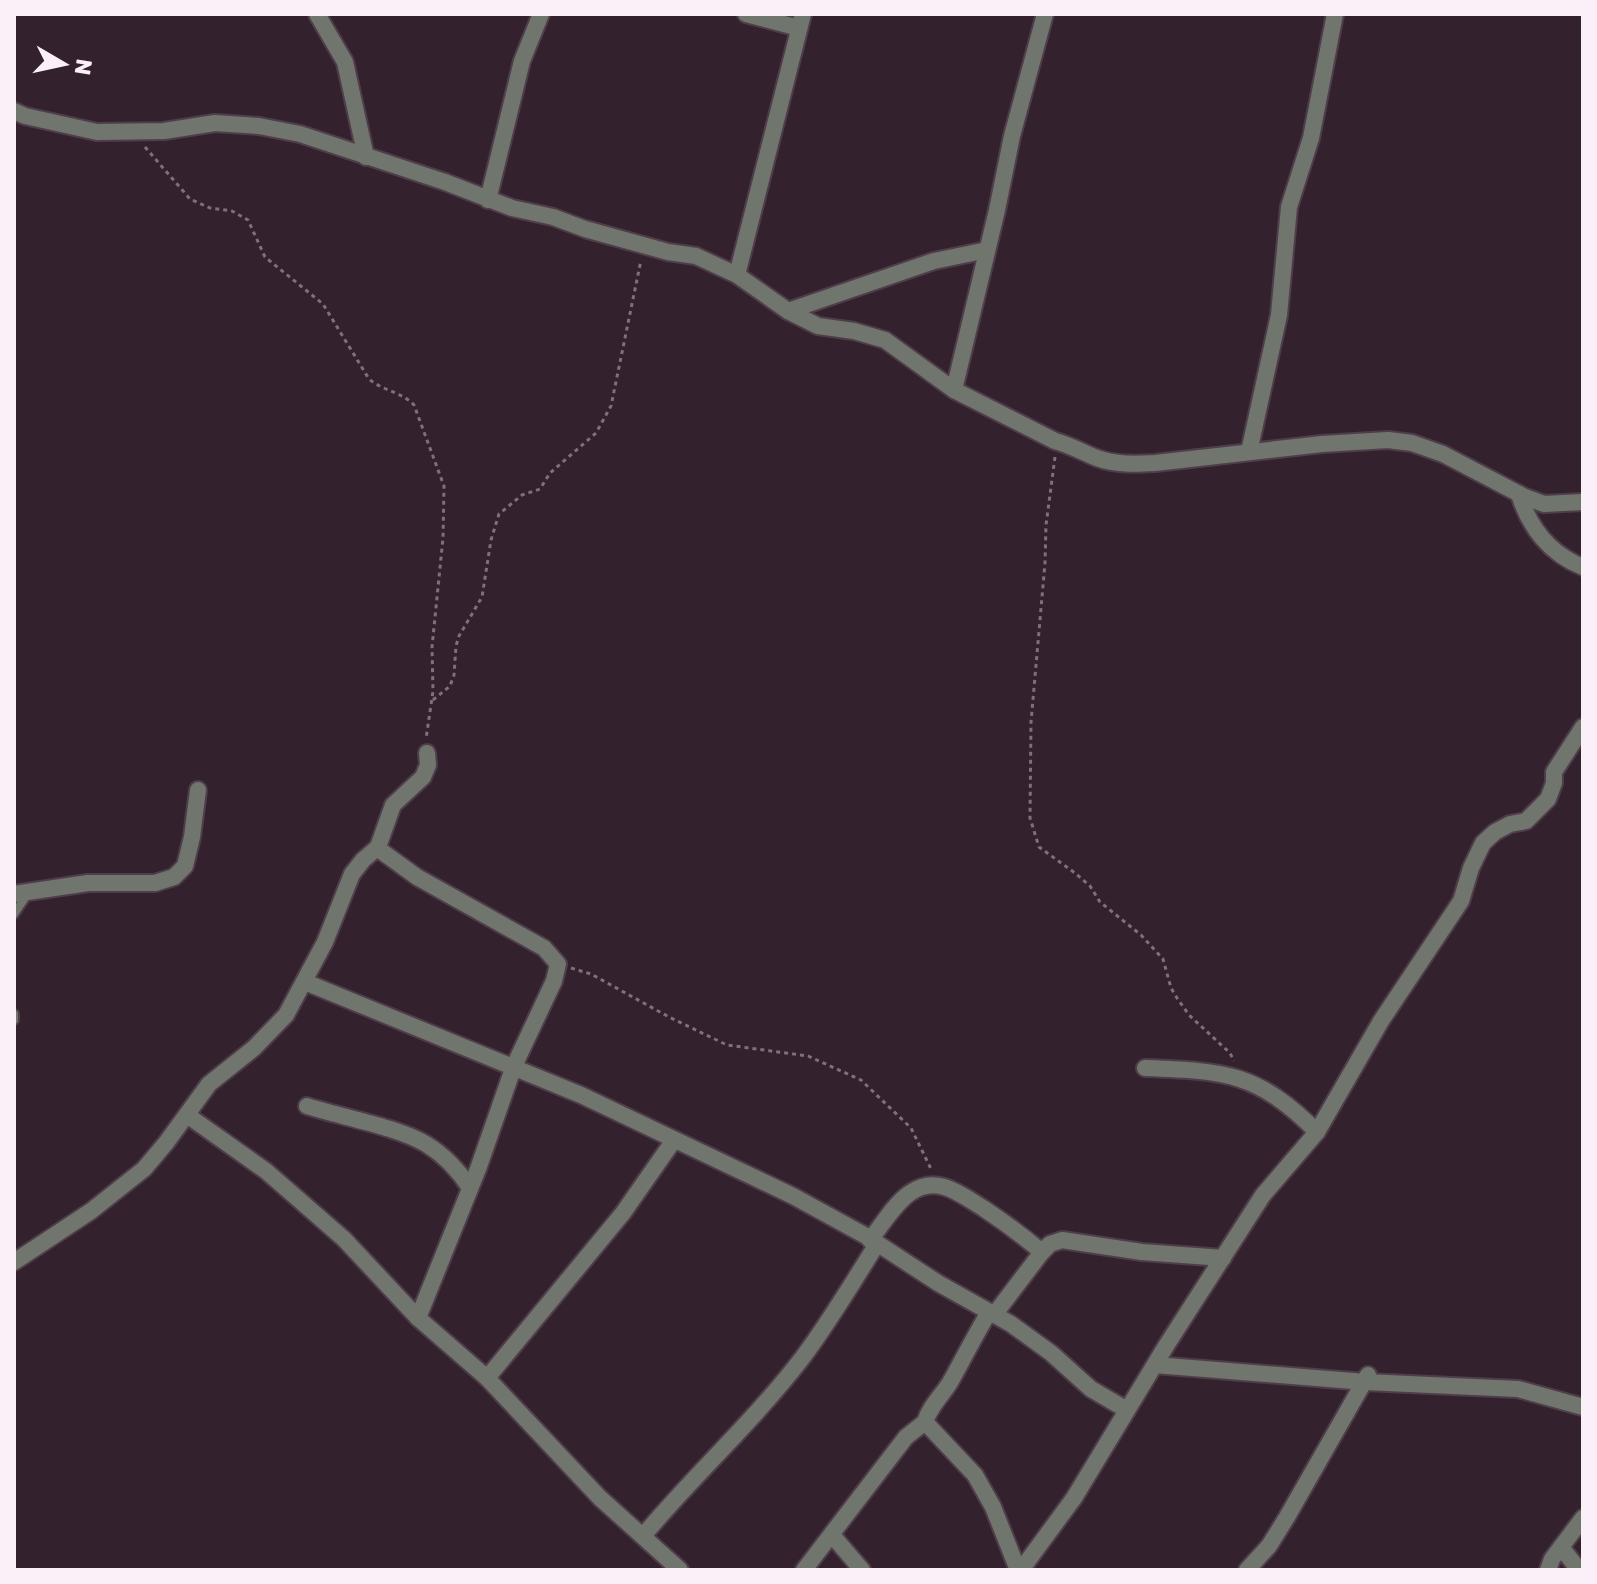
<svg xmlns="http://www.w3.org/2000/svg" width="1597" height="1584" font-family="Rubik,sans-serif">
<rect width="100%" height="100%" fill="#33212e"/>
<g fill="none" stroke-linecap="round" stroke-linejoin="round">
<!-- service casing -->
<g stroke="#4f3e4a" stroke-width="12">
<g id="service">
<polyline points="14,914 27,895"/>
<polyline points="14,1014 14,1020"/>
</g>
</g>
<!-- minor casing -->
<g stroke="#4f3e4a" stroke-width="20">
<g id="minor">
<polyline points="317,14 345,62 366,157"/>
<polyline points="746,14 799,28"/>
<path d="M14,111L25,116L97,132L164,131L215,123L259,126L300,134L445,182L512,208L553,217L585,229L668,252L696,256L737,275L788,311L818,326L854,331L885,340L954,390L1055,441C1070,445 1082,452 1097,458C1115,465 1136,464 1155,463L1322,444L1388,440L1412,443L1443,454L1525,497L1544,504L1583,502"/>
<polyline points="488,200 522,61 541,14"/>
<polyline points="737,275 803,14"/>
<polyline points="788,311 934,261 987,250"/>
<polyline points="954,390 997,210 1012,136 1045,14"/>
<polyline points="1249,452 1279,315 1289,207 1311,138 1335,14"/>
<path d="M1519,494C1529,527 1550,554 1583,567"/>
<polyline points="377,848 417,877 544,948 558,964 554,981 514,1066 478,1169 418,1318"/>
<polyline points="14,894 88,883 155,883 174,877 185,866 192,837 198,790"/>
<polyline points="305,982 581,1095 793,1196 866,1236 938,1283 1011,1324 1051,1353 1091,1389 1127,1410"/>
<path d="M1145,1068C1225,1071 1257,1072 1317,1132"/>
<path d="M307,1106C341,1117 398,1127 426,1144C444,1155 459,1171 470,1188"/>
<polyline points="187,1115 266,1171 344,1239 418,1318 487,1378 600,1498 680,1570"/>
<path d="M870,1240C882,1225 895,1203 910,1193C937,1174 960,1194 983,1208C1004,1222 1023,1236 1042,1252"/>
<polyline points="14,1262 91,1211 144,1169 166,1143 209,1084 254,1048 286,1015 325,942 352,874 363,860 378,847 393,805 423,777 428,765 427,753"/>
<path d="M989,1312C976,1334 964,1357 952,1379C944,1394 930,1405 925,1422L975,1475L993,1507L1018,1570"/>
<polyline points="994,1315 1042,1252 1050,1244 1062,1240 1142,1252 1223,1258"/>
<polyline points="1155,1365 1365,1382 1518,1389 1583,1407"/>
<polyline points="487,1378 623,1213 674,1140"/>
<polyline points="832,1535 862,1570"/>
<path d="M643,1536C694,1475 754,1421 803,1357C830,1321 853,1282 877,1244"/>
<polyline points="1561,1547 1579,1570"/>
<polyline points="804,1570 906,1437 925,1422"/>
<polyline points="1021,1570 1074,1498 1166,1346 1263,1195 1317,1132 1381,1021 1461,901 1471,868 1483,843 1495,832 1510,824 1526,821 1548,799 1554,783 1554,772 1583,727"/>
<polyline points="1247,1570 1269,1546 1287,1517 1368,1375"/>
<polyline points="1548,1570 1552,1559 1583,1518"/>
</g>
</g>
<!-- path -->
<g stroke="#7f707b" stroke-width="3" stroke-dasharray="4 4" stroke-linecap="butt">
<path d="M145,147L190,199L210,208L232,211L248,220L265,257L323,304L369,379C383,391 402,392 414,405L444,486L443,538L432,647L433,691L426,739"/>
<polyline points="1055,457 1046,525 1045,563 1031,722 1030,818 1039,847 1075,873 1090,886 1100,902 1141,935 1163,959 1171,988 1177,998 1189,1015 1230,1053 1234,1061"/>
<polyline points="433,700 450,686 454,675 456,646 459,636 482,597 491,540 499,514 522,495 540,489 550,473 596,433 611,406 641,260"/>
<polyline points="571,968 591,974 669,1017 727,1045 808,1056 861,1080 911,1128 932,1171"/>
</g>
<!-- service -->
<use href="#service" stroke="#70766d" stroke-width="8"/>
<!-- minor -->
<use href="#minor" stroke="#70766d" stroke-width="16"/>
</g>
<!-- border -->
<rect width="1597" height="1584" fill="none" stroke="#fcf0f8" stroke-width="32"/>
<!-- north arrow -->
<g transform="translate(64 64) rotate(99)" stroke="#33212e" stroke-width="6" paint-order="stroke">
<path d="M0-6L14 30L0 20L-14 30Z" fill="#fcf0f8"/>
<text y="-12" font-size="22" font-weight="bold" text-anchor="middle" fill="#fcf0f8">N</text>
</g>
</svg>
